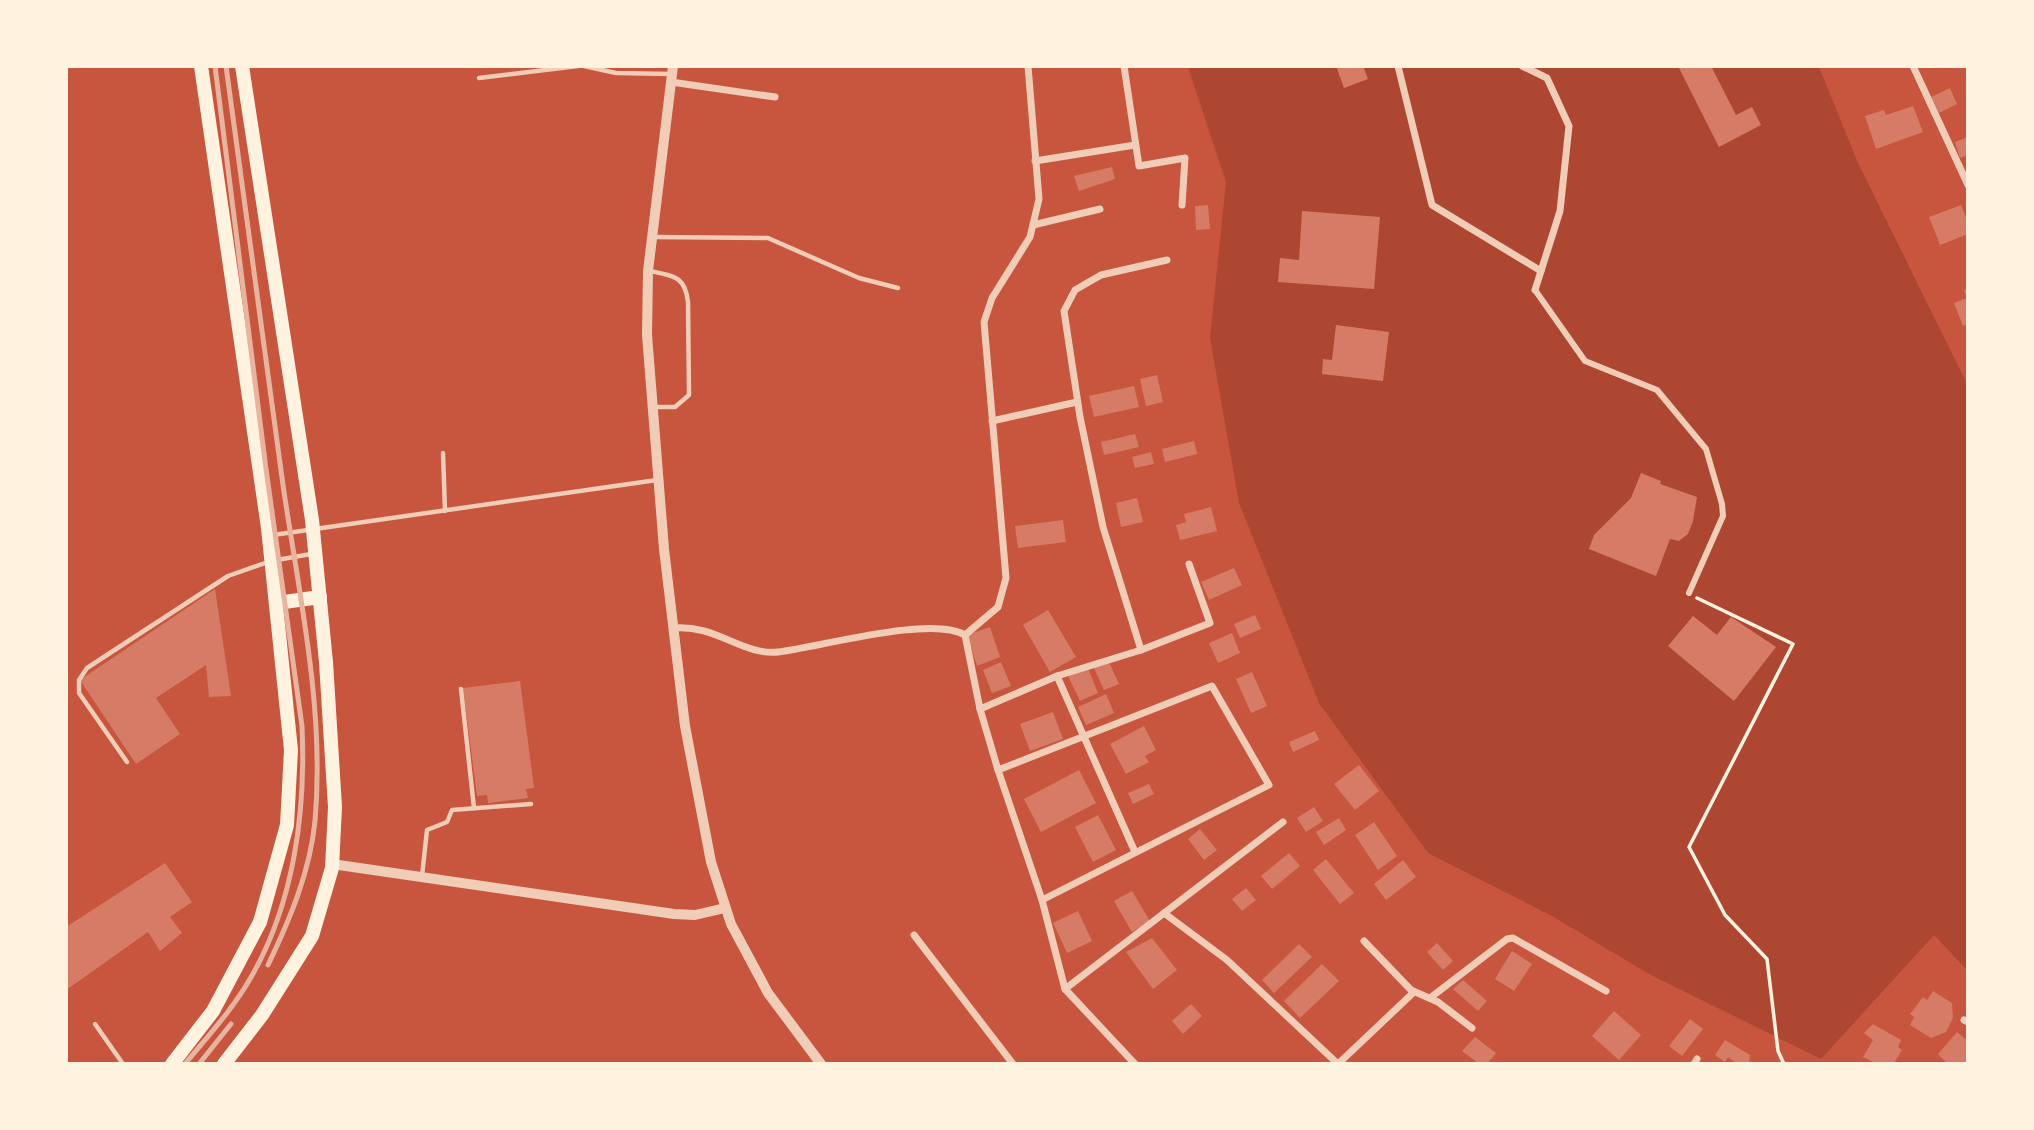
<svg xmlns="http://www.w3.org/2000/svg" width="2034" height="1130" font-family="'Titillium Web',sans-serif">
<rect width="100%" height="100%" fill="#c8553d"/>
<!-- green -->
<polygon fill="#ae4732" points="1188,67 1819,67 1858,163 1967,384 1967,970 1934,935 1821,1059 1649,974 1552,916 1428,853 1319,703 1239,503 1210,338 1226,182"/>
<!-- building -->
<g fill="#d67c66">
<polygon points="1336,66 1363,66 1368,79 1344,88"/>
<polygon points="1678,66 1711,66 1736,115 1752,107 1761,125 1719,147"/>
<polygon points="1950,88 1957,104 1939,113 1931,97"/>
<polygon points="1913,106 1923,132 1876,149 1865,116 1884,110 1886,115"/>
<polygon points="1968,137 1968,155 1960,158 1955,142"/>
<polygon points="1112,167 1115,179 1079,191 1074,176"/>
<polygon points="1208,205 1210,229 1196,230 1195,206"/>
<polygon points="1961,205 1968,223 1968,234 1940,245 1929,217"/>
<polygon points="1302,211 1380,217 1374,289 1278,282 1280,258 1299,260"/>
<polygon points="1968,289 1968,324 1963,326 1954,303 1967,298 1964,290"/>
<polygon points="1336,325 1389,332 1383,381 1322,374 1323,359 1332,360"/>
<polygon points="1157,375 1163,402 1146,406 1140,379"/>
<polygon points="1134,386 1139,407 1094,417 1089,396"/>
<polygon points="1135,434 1139,447 1104,455 1101,442"/>
<polygon points="1194,441 1197,454 1165,462 1162,449"/>
<polygon points="1151,452 1154,464 1135,468 1132,457"/>
<polygon points="1641,473 1661,481 1660,484 1697,497 1693,521 1688,534 1679,541 1670,539 1656,576 1589,549 1594,535 1631,498"/>
<polygon points="1137,498 1143,522 1121,527 1116,503"/>
<polygon points="1211,507 1217,531 1180,540 1176,525 1186,522 1184,514"/>
<polygon points="1063,520 1066,542 1018,548 1015,526"/>
<polygon points="1234,568 1242,585 1209,600 1201,582"/>
<polygon points="215,589 231,696 209,697 206,665 156,698 180,734 136,764 80,680"/>
<polygon points="1048,610 1076,657 1050,672 1023,625"/>
<polygon points="1255,615 1261,629 1240,638 1234,624"/>
<polygon points="1693,616 1717,635 1731,617 1776,647 1734,701 1668,646"/>
<polygon points="990,627 1000,657 977,666 967,635"/>
<polygon points="1232,633 1240,653 1218,663 1209,643"/>
<polygon points="1108,660 1119,684 1104,690 1093,666"/>
<polygon points="1001,662 1011,686 992,693 983,670"/>
<polygon points="1088,668 1098,693 1080,701 1068,676"/>
<polygon points="1252,672 1267,706 1251,713 1236,679"/>
<polygon points="520,681 534,788 526,789 528,798 488,803 487,795 477,796 463,688"/>
<polygon points="1106,694 1114,713 1086,725 1078,707"/>
<polygon points="1053,712 1063,739 1030,751 1020,724"/>
<polygon points="1144,726 1156,750 1145,756 1149,762 1126,774 1110,744"/>
<polygon points="1315,731 1319,740 1293,752 1289,742"/>
<polygon points="1359,765 1379,791 1355,810 1334,784"/>
<polygon points="1079,770 1096,803 1041,832 1024,799"/>
<polygon points="1149,784 1154,794 1133,804 1128,793"/>
<polygon points="1314,807 1323,821 1306,832 1297,818"/>
<polygon points="1098,815 1116,850 1093,862 1075,827"/>
<polygon points="1339,818 1346,830 1324,845 1316,832"/>
<polygon points="1374,822 1397,856 1378,870 1355,835"/>
<polygon points="1200,829 1217,850 1204,860 1188,839"/>
<polygon points="1289,853 1300,866 1272,889 1261,876"/>
<polygon points="1326,859 1354,893 1340,904 1313,870"/>
<polygon points="1403,860 1416,877 1386,900 1374,884"/>
<polygon points="165,863 192,902 170,917 182,933 160,951 148,932 69,988 66,983 66,927"/>
<polygon points="1246,888 1256,900 1242,911 1232,899"/>
<polygon points="1132,891 1150,921 1132,932 1114,901"/>
<polygon points="1078,911 1092,941 1067,953 1053,923"/>
<polygon points="1152,938 1177,970 1153,989 1126,952"/>
<polygon points="1437,943 1453,961 1443,970 1427,952"/>
<polygon points="1299,944 1312,957 1274,993 1262,980"/>
<polygon points="1512,951 1532,964 1514,991 1495,979"/>
<polygon points="1322,964 1339,981 1300,1018 1284,1001"/>
<polygon points="1463,980 1487,1001 1478,1011 1453,989"/>
<polygon points="1933,991 1952,1003 1953,1018 1946,1032 1931,1038 1910,1025 1914,1017 1910,1014 1923,997 1927,1000"/>
<polygon points="1191,1004 1202,1016 1183,1034 1172,1021"/>
<polygon points="1614,1011 1641,1035 1619,1060 1592,1036"/>
<polygon points="1690,1019 1703,1029 1682,1056 1669,1046"/>
<polygon points="1873,1024 1901,1040 1898,1047 1902,1050 1894,1063 1875,1063 1863,1057 1873,1040 1864,1033"/>
<polygon points="1957,1032 1968,1041 1968,1059 1965,1063 1947,1063 1938,1054"/>
<polygon points="1475,1037 1496,1053 1488,1063 1478,1063 1462,1051"/>
<polygon points="1725,1040 1750,1055 1749,1063 1736,1063 1728,1057 1725,1062 1715,1055"/>
</g>
<g fill="none" stroke-linecap="round" stroke-linejoin="round">
<!-- path -->
<polyline stroke="#fff3e0" stroke-width="3.5" points="1697,598 1793,644 1689,847 1725,915 1767,959 1778,1051 1784,1064"/>
<!-- service -->
<g stroke="#f1ccb7" stroke-width="4.5">
<polyline points="584,66 616,73 671,74"/>
<polyline points="479,78 578,66"/>
<polyline points="653,237 768,238 859,278 898,288"/>
<path d="M650,271C674,276 685,276 688,302L689,395L675,407H652"/>
<polyline points="443,453 445,511"/>
<polyline points="273,535 657,480"/>
<polyline points="461,689 474,808"/>
<polyline points="127,762 79,693 79,680 87,668 228,576 271,561 311,554"/>
<polyline points="422,876 427,830 447,822 452,810 531,804"/>
<polyline points="95,1024 123,1064"/>
</g>
<!-- pedestrian -->
<polyline stroke="#f1ccb7" stroke-width="6" points="1535,290 1585,361 1657,390 1706,449 1722,504 1723,516 1689,593"/>
<!-- minor -->
<g stroke="#f1ccb7" stroke-width="7">
<polyline points="1124,66 1139,166 1185,158 1182,205"/>
<polyline points="1398,66 1432,205 1541,271"/>
<polyline points="1522,66 1547,78 1569,126 1560,211 1535,290"/>
<polyline points="1913,66 1968,185"/>
<polyline points="671,82 775,97"/>
<polyline points="1035,161 1135,145"/>
<polyline points="1033,225 1100,209"/>
<polyline points="992,421 1077,402"/>
<path d="M673,628C716,624 743,656 778,652C820,647 931,615 965,635"/>
<polyline points="965,635 998,607 1006,578 984,322 992,298 1030,237 1039,199 1028,66"/>
<polyline points="965,635 980,709 998,770 1042,900 1065,989 1135,1064"/>
<polyline points="1141,650 1210,623 1189,564"/>
<polyline points="980,709 1057,676"/>
<polyline points="998,770 1212,686 1269,785 1042,900"/>
<polyline points="1135,852 1057,676 1141,650 1103,527 1080,417 1064,311 1075,290 1101,275 1167,260"/>
<polyline points="1164,913 1227,960 1338,1064 1414,992"/>
<polyline points="914,935 1013,1064"/>
<polyline points="1364,941 1411,990 1438,1002 1472,1028"/>
<polyline points="1065,989 1283,822"/>
<polyline points="1430,998 1507,939 1513,938 1606,991"/>
<polyline points="1964,1020 1968,1022"/>
<polyline points="1694,1064 1697,1059"/>
</g>
<!-- tertiary -->
<g stroke="#f1ccb7" stroke-width="10">
<polyline points="673,66 648,271 647,335 664,549 685,726 711,862 731,924 768,993 821,1064"/>
<polyline points="332,864 674,914 695,915 725,908"/>
</g>
<!-- primary -->
<g stroke="#fff3e0" stroke-width="14">
<polyline points="277,603 320,597"/>
<polyline points="172,1064 213,1011 260,922 287,825 291,750 268,528 201,66"/>
<polyline points="224,1064 262,1015 312,936 332,868 335,807 326,662 312,520 242,66"/>
</g>
<!-- rail -->
<g stroke="#e9b49f" stroke-width="5">
<path d="M226,66C246,206 263,346 283,485C299,595 325,709 315,821C310,872 290,919 268,965"/>
<path d="M185,1064C208,1036 232,1010 250,979C294,904 306,812 302,726L266,469L215,66"/>
<polyline points="199,1064 231,1024"/>
</g>
</g>
<!-- border -->
<rect width="2034" height="1130" fill="none" stroke="#fff3e0" stroke-width="136"/>
</svg>
